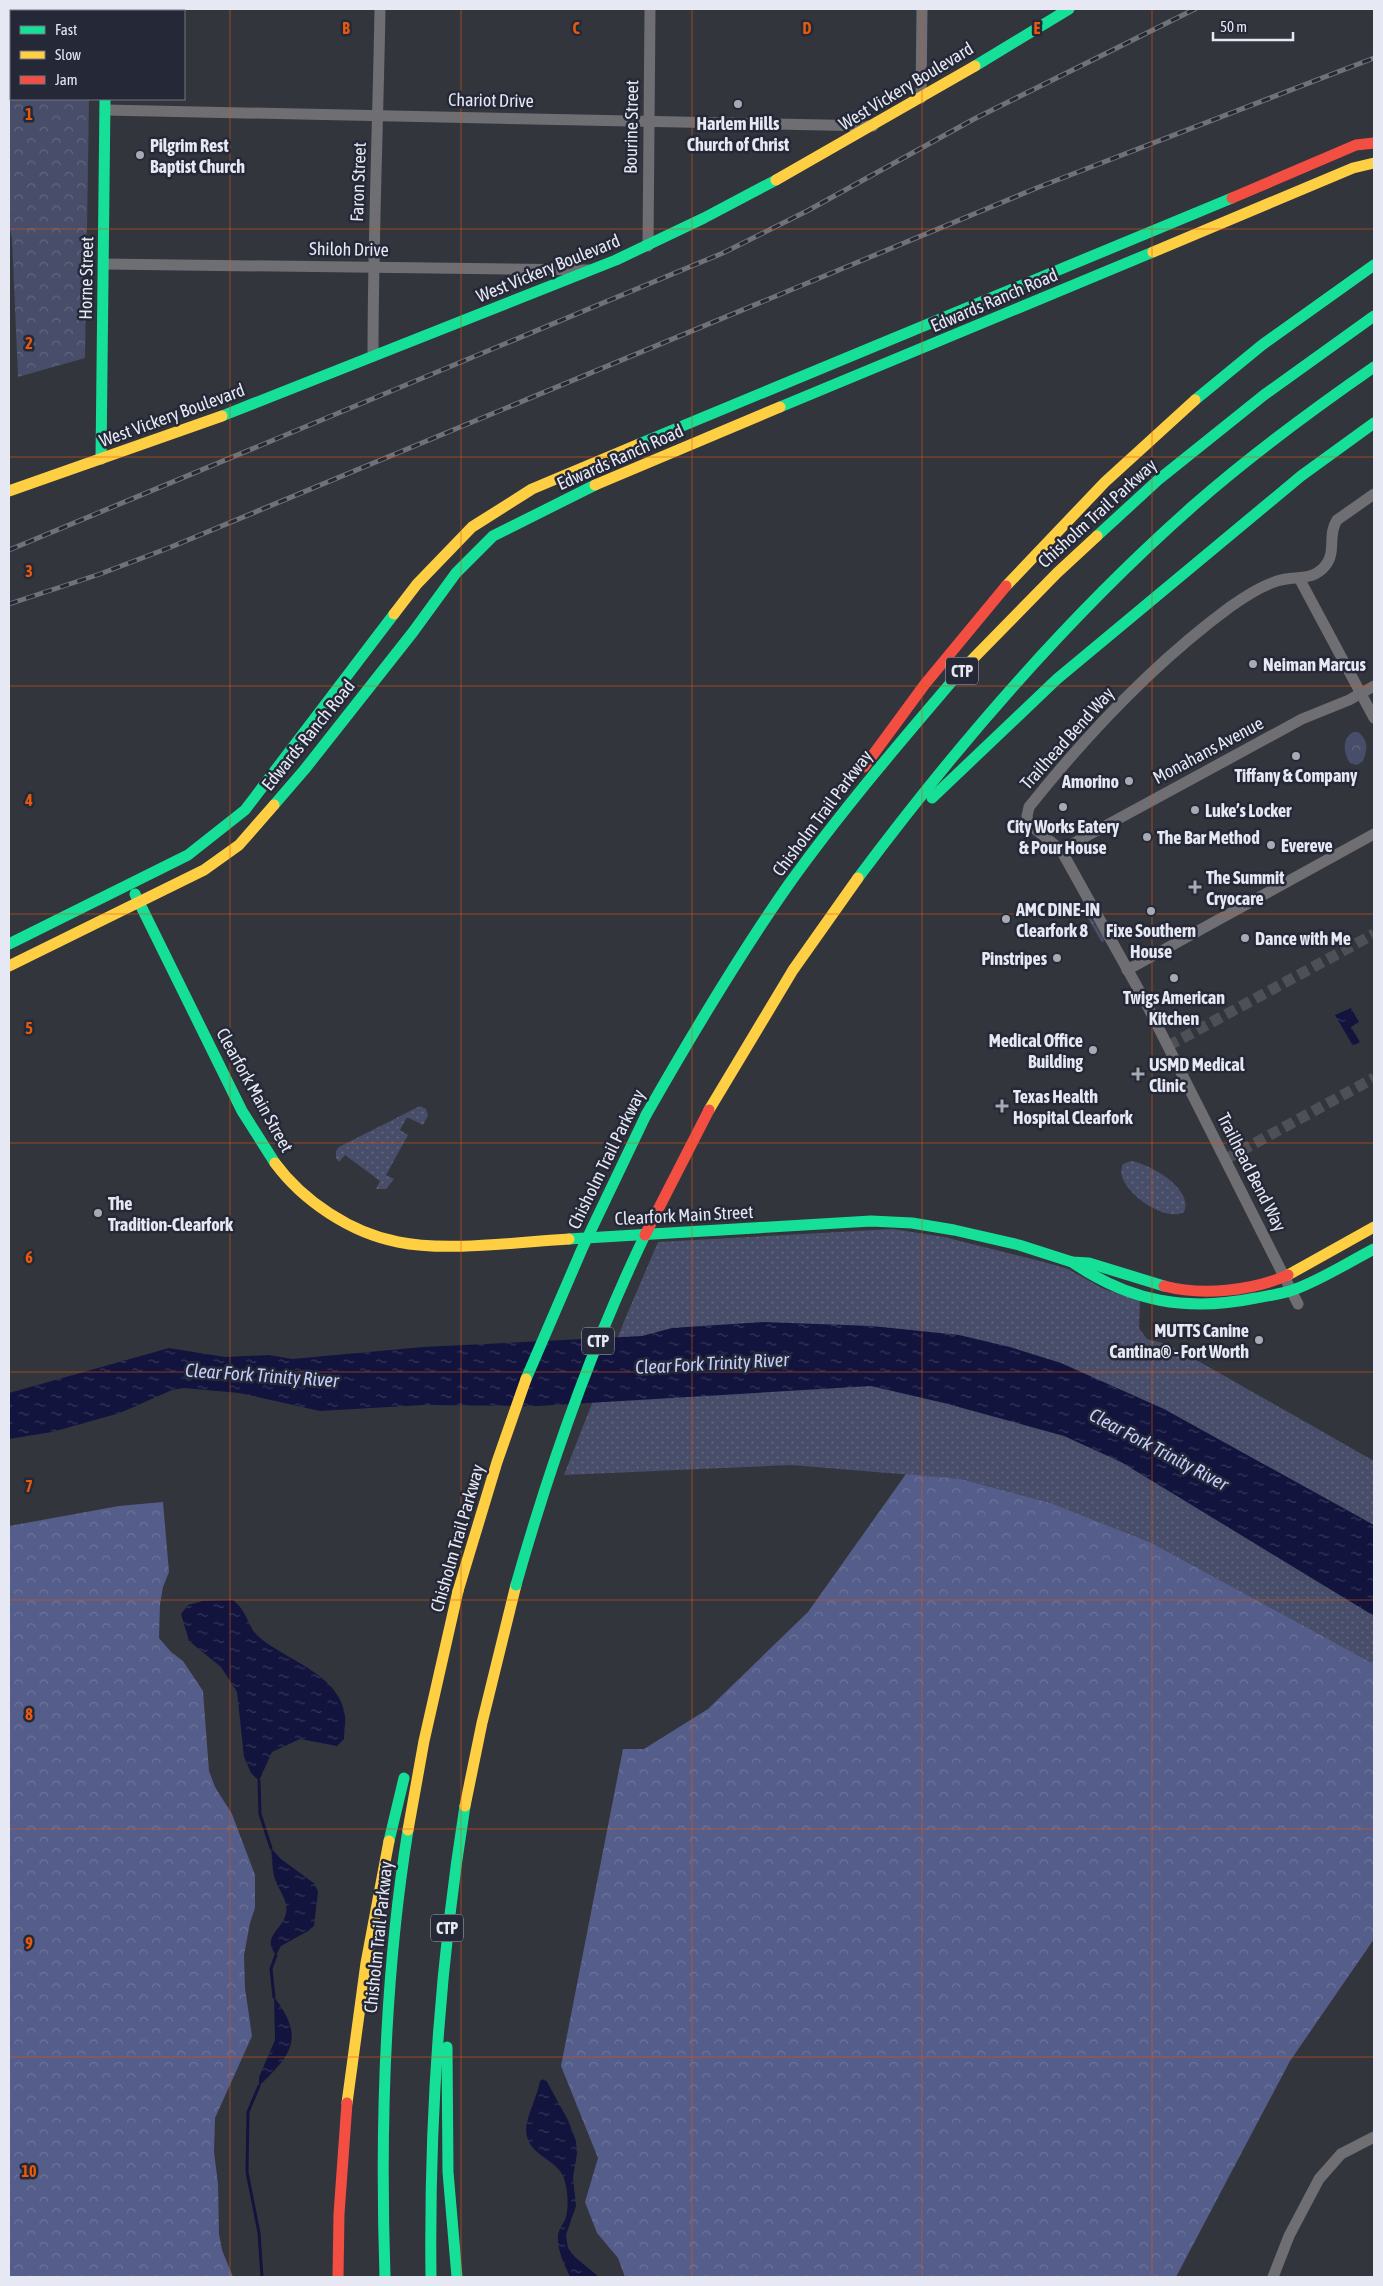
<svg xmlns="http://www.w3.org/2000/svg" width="1383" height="2286" font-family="'Asap Condensed',sans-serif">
<defs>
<pattern id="grass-dots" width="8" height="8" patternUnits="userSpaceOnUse" patternTransform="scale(1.25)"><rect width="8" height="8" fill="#484d69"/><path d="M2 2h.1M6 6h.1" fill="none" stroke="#62677f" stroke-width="1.8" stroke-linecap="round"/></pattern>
<pattern id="forest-crowns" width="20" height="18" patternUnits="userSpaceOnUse" patternTransform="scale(1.25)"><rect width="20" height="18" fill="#555d8a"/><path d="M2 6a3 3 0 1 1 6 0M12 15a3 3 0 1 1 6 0" fill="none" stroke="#6d749b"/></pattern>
<pattern id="park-crowns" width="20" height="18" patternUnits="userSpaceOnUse" patternTransform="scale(1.25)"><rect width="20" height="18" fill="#484d69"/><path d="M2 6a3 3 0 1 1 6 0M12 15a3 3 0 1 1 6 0" fill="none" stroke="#62677f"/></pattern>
<pattern id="water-ripples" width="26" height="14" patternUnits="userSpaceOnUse" patternTransform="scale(1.25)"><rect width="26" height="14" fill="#13143d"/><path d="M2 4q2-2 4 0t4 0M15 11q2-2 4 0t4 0" fill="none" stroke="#35365a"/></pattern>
</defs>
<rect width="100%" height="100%" fill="#33353d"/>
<!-- grass -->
<g fill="url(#grass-dots)">
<polygon points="1087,912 1104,939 1103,942 1101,941 1086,915"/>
<polygon points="420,1106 426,1109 428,1115 423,1125 407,1117 400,1130 408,1135 386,1175 394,1179 386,1189 376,1189 380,1181 345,1155 339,1162 336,1158 336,1151 339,1147"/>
<path d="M1131,1161C1150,1164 1194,1189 1184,1212C1164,1224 1111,1186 1123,1164Z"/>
<polygon points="893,1229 944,1237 1044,1262 1068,1269 1104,1289 1140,1301 1139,1328 1147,1339 1166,1344 1193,1358 1374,1461 1374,1664 1152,1543 1051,1503 961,1479 791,1465 564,1475 625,1319 658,1242"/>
</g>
<!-- forest -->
<g fill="url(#forest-crowns)">
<polygon points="906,1474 961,1479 1051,1503 1152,1543 1374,1664 1374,1939 1290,2061 1176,2277 625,2277 618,2258 597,2233 585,2202 598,2158 561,2066 623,1749 644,1749 708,1709 808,1612"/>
<polygon points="163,1502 169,1572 163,1587 160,1604 159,1638 171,1652 183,1661 203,1691 209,1771 215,1787 232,1814 255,1875 255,1908 250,1923 244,1955 245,1988 252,2036 215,2118 214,2152 218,2184 219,2234 222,2250 233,2277 9,2277 9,1526 119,1506"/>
</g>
<!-- park -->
<g fill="url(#park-crowns)">
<polygon points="9,66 11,66 11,99 89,99 85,358 18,377 12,239 9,222"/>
<path d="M1353,732H1358C1368,740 1368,749 1363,761L1357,765L1350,763C1343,753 1342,739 1353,732Z"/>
</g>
<!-- water -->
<g fill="url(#water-ripples)">
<polygon points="1351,1008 1359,1022 1351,1027 1360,1042 1353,1046 1335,1015"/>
<polygon points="763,1322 872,1326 959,1335 1010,1347 1061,1363 1164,1409 1374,1525 1374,1616 1121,1462 1064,1436 944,1403 871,1386 538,1406 423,1405 320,1411 239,1393 184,1388 172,1390 120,1413 52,1432 9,1439 9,1393 169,1348 225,1357 269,1355 292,1359 423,1347 642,1336 672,1328"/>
<path d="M233,1600C248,1612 248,1628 259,1637C287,1661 340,1674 345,1716C346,1723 344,1732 344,1739L337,1746L300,1739L272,1752L259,1781L251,1773L244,1757L237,1692L221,1667L189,1641L181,1614L188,1605L203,1601Z"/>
<path d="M271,1848L281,1859L315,1884L318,1892L314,1926L308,1931L281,1946L276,1955C261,1936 283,1930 286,1913C289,1901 277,1888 274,1876C272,1867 272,1857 271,1848Z"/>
<path d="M274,1997C306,2038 291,2055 259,2086V2077L275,2040Z"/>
<path d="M543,2079L546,2080L568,2120L576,2141L577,2154L573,2177L576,2206L566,2235L568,2248L575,2257L599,2277H570C565,2265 557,2251 558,2237C558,2231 562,2225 565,2220C569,2209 568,2193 565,2182C560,2157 526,2158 526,2129C527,2114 537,2098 540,2081Z"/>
</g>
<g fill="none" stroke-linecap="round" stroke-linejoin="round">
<!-- stream -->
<g stroke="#13143d" stroke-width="3">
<polyline points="259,1781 260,1814 271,1848"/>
<polyline points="274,1997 271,1969 276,1955"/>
<polyline points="259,2086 248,2112 247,2172 259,2233 262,2277"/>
</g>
<!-- street-tunnel -->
<g stroke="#4e5058" stroke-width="11" stroke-dasharray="11 5.5" stroke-linecap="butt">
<polyline points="1168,1046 1374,934"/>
<polyline points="1226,1159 1374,1078"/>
</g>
<!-- street -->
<g stroke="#6e6e73" stroke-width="11">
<polyline points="9,61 11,61"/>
<polyline points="921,98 922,9"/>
<polyline points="105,110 873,126"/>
<polyline points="648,246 650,9"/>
<polyline points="104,264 589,270"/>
<path d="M373,356C373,240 378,124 380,9"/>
<polyline points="1299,578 1374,718"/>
<polyline points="1061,850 1302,719 1349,700 1374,686"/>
<polyline points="1127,970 1374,834"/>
<path d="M1298,1304L1145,1001L1061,850L1029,824L1027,816L1029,807C1088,733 1154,663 1230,607C1244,597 1261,586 1277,581C1294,575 1312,582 1325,566C1337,552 1327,535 1337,520L1374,494"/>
<polyline points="1273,2277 1289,2236 1319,2179 1341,2154 1374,2137"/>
</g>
<!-- fast -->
<g stroke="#16e098" stroke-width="11">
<polyline points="106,9 106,11"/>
<polyline points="975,66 1069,9"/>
<polyline points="1195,400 1262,345 1374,265"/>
<polyline points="780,407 1153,252"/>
<polyline points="222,416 616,260 704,218 776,180"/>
<polyline points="639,444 1232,198"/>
<polyline points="101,459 105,99"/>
<polyline points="1097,536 1158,480 1264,395 1374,316"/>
<polyline points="932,798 1057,679 1301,476 1374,423"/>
<polyline points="274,805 305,769 413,632 456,573 493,536 595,485"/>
<path d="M858,878C958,744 1068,616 1194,505C1251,455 1312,410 1374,367"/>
<polyline points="135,894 242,1111 275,1163"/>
<polyline points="9,944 188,855 245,810 394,614"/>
<path d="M646,1115C691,1036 737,958 789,884C842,810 901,741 960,672"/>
<polyline points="569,1239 871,1221 912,1223 954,1230 1019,1245 1072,1262 1089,1263 1164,1286"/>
<path d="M1072,1262C1130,1302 1187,1312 1256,1298C1268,1296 1281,1294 1293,1290C1321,1280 1347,1263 1374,1249"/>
<polyline points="389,1841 404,1778"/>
<polyline points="447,2047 448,2172 457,2277"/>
<path d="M385,2277C380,2127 384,1978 408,1830"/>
<path d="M431,2277C429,2119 440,1963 465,1806"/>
</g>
<!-- slow -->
<g stroke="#ffcf43" stroke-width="11">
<polyline points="776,180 975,66"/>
<polyline points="1153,252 1353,168 1374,163"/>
<polyline points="595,485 780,407"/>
<polyline points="9,491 222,416"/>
<polyline points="1006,586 1105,482 1195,400"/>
<polyline points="394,614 417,584 472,527 532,489 639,444"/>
<polyline points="960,672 1057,573 1097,536"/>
<polyline points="9,966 204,870 239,845 274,805"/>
<polyline points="709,1110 793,970 858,878"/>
<path d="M275,1163C303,1201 351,1233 398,1242C446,1252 518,1242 569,1239"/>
<polyline points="1288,1275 1374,1227"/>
<polyline points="465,1806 482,1723 516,1585"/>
<polyline points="408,1830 424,1741 458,1591"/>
<polyline points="347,2103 366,1963 389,1841"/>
</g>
<!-- jam -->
<g stroke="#f24e42" stroke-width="11">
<polyline points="1232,198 1356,145 1374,143"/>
<polyline points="864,767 925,684 1006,586"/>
<path d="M1164,1286C1202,1296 1252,1291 1288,1275"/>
<polyline points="338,2277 339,2214 347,2103"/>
</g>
<!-- rail casing -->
<g stroke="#717278" stroke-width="5">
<g id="rail">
<polyline points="9,550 723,253 807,211 974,119 1195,9"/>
<polyline points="9,604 100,574 171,547 1039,187 1374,58"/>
</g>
</g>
<!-- rail -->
<use href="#rail" stroke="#252837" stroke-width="3" stroke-dasharray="9" stroke-linecap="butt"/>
<!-- fast-bridge -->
<g stroke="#16e098" stroke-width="11">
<polyline points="526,1379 582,1249 646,1115"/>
<path d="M516,1585C550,1465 591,1348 645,1235"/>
</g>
<!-- slow-bridge -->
<polyline stroke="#ffcf43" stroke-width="11" points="458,1591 497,1462 526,1379"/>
<!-- jam-bridge -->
<polyline stroke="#f24e42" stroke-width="11" points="645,1235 709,1110"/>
</g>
<!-- grid -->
<path fill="none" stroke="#e8590c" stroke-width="1" stroke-opacity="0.55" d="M230,9V2277M461,9V2277M692,9V2277M922,9V2277M1152,9V2277M9,229H1374M9,457H1374M9,686H1374M9,914H1374M9,1143H1374M9,1372H1374M9,1600H1374M9,1829H1374M9,2057H1374"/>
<!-- markers -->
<g fill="#a7a9b3" stroke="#252837" stroke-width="2">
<circle cx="738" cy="104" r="5"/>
<circle cx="140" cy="155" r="5"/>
<circle cx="1253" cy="664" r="5"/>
<circle cx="1296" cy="756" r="5"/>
<circle cx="1129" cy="781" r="5"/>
<circle cx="1063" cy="807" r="5"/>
<circle cx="1195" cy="810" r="5"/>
<circle cx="1147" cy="837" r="5"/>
<circle cx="1271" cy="845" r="5"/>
<path d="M1192.5 879.5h5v5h5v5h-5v5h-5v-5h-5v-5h5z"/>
<circle cx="1151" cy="911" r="5"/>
<circle cx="1006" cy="919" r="5"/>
<circle cx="1245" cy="938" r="5"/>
<circle cx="1057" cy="958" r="5"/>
<circle cx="1174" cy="978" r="5"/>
<circle cx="1093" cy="1050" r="5"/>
<path d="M1135.5 1066.5h5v5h5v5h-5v5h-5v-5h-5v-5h5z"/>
<path d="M999.5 1098.5h5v5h5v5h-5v5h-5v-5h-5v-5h5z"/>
<circle cx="98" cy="1213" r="5"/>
<circle cx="1259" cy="1340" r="5"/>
</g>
<g text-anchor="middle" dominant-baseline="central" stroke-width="5" stroke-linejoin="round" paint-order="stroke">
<!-- shield labels -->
<g fill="#252837" stroke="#acaebb" stroke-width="1">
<rect x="946" y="657.5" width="32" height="27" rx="4"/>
<rect x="582" y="1327.5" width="32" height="27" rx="4"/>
<rect x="431" y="1914.5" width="32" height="27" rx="4"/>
</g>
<g font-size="16" font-weight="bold" fill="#e6e8f3">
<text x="962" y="671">CTP</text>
<text x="598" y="1341">CTP</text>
<text x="447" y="1928">CTP</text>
</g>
<!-- street labels -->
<g font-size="18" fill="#e6e8f3" stroke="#252837">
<text transform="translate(906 86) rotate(-31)">West Vickery Boulevard</text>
<text transform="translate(491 100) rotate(1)">Chariot Drive</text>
<text transform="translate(631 127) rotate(-89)">Bourine Street</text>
<text transform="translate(358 182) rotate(-88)">Faron Street</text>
<text transform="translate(349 249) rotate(1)">Shiloh Drive</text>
<text transform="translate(548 268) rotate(-22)">West Vickery Boulevard</text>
<text transform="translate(86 278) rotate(-89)">Horne Street</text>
<text transform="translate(994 300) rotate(-23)">Edwards Ranch Road</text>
<text transform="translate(172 415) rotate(-20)">West Vickery Boulevard</text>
<text transform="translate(620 457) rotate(-24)">Edwards Ranch Road</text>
<text transform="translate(1097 513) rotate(-42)">Chisholm Trail Parkway</text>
<text transform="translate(308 735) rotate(-51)">Edwards Ranch Road</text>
<text transform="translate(1067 738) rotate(-48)">Trailhead Bend Way</text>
<text transform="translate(1208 750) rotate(-28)">Monahans Avenue</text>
<text transform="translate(822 813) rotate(-53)">Chisholm Trail Parkway</text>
<text transform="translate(255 1090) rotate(61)">Clearfork Main Street</text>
<text transform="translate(606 1159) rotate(-64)">Chisholm Trail Parkway</text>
<text transform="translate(1252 1172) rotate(63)">Trailhead Bend Way</text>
<text transform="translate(684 1215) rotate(-3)">Clearfork Main Street</text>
<text transform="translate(457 1538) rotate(-74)">Chisholm Trail Parkway</text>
<text transform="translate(378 1937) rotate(-84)">Chisholm Trail Parkway</text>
</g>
<!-- poi labels -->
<g font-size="18" font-weight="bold" fill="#e6e8f3" stroke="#252837" text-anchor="start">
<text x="738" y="123" text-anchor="middle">Harlem Hills<tspan x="738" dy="21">Church of Christ</tspan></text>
<text x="150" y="145">Pilgrim Rest<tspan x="150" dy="21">Baptist Church</tspan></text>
<text x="1263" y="664">Neiman Marcus</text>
<text x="1296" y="775" text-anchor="middle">Tiffany &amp; Company</text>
<text x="1119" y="781" text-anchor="end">Amorino</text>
<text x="1205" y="810">Luke’s Locker</text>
<text x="1063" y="826" text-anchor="middle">City Works Eatery<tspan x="1063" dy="21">&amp; Pour House</tspan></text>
<text x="1157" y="837">The Bar Method</text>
<text x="1281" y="845">Evereve</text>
<text x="1206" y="877">The Summit<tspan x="1206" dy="21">Cryocare</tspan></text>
<text x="1016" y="909">AMC DINE-IN<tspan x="1016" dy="21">Clearfork 8</tspan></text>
<text x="1151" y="930" text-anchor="middle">Fixe Southern<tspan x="1151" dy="21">House</tspan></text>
<text x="1255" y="938">Dance with Me</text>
<text x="1047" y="958" text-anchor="end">Pinstripes</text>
<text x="1174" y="997" text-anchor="middle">Twigs American<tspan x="1174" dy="21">Kitchen</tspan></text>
<text x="1083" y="1040" text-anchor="end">Medical Office<tspan x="1083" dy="21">Building</tspan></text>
<text x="1149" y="1064">USMD Medical<tspan x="1149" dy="21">Clinic</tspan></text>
<text x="1013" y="1096">Texas Health<tspan x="1013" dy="21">Hospital Clearfork</tspan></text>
<text x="108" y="1203">The<tspan x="108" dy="21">Tradition-Clearfork</tspan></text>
<text x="1249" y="1330" text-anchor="end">MUTTS Canine<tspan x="1249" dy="21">Cantina® - Fort Worth</tspan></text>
</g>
<!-- water labels -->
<g font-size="19" font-style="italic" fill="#c4cefe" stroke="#252837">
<text transform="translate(712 1363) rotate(-3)">Clear Fork Trinity River</text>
<text transform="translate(262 1375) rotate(4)">Clear Fork Trinity River</text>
<text transform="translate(1159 1449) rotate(28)">Clear Fork Trinity River</text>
</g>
</g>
<g font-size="16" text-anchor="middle" font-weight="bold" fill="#e8590c" stroke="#252837" stroke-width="5" stroke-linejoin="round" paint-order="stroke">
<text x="346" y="34">B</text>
<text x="576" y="34">C</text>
<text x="807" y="34">D</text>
<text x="1037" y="34">E</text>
<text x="29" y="120">1</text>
<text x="29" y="349">2</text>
<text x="29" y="577">3</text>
<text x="29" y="806">4</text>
<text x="29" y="1034">5</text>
<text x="29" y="1263">6</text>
<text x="29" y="1492">7</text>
<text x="29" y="1720">8</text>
<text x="29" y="1949">9</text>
<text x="29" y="2177">10</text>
</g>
<!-- border -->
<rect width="1383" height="2286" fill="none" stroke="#e6e8f3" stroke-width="20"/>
<!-- legend -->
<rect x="10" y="10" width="175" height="90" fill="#252837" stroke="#727582"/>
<rect x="20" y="26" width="25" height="8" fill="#16e098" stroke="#727582"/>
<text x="55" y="35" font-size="15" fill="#e6e8f3">Fast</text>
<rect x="20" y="51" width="25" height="8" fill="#ffcf43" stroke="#727582"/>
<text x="55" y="60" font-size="15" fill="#e6e8f3">Slow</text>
<rect x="20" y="76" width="25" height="8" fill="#f24e42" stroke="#727582"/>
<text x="55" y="85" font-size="15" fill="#e6e8f3">Jam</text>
<!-- scale -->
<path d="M1213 32v8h80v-8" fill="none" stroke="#e6e8f3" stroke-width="2.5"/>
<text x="1220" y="32" font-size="15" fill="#e6e8f3" stroke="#252837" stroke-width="4" paint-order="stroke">50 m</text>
</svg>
